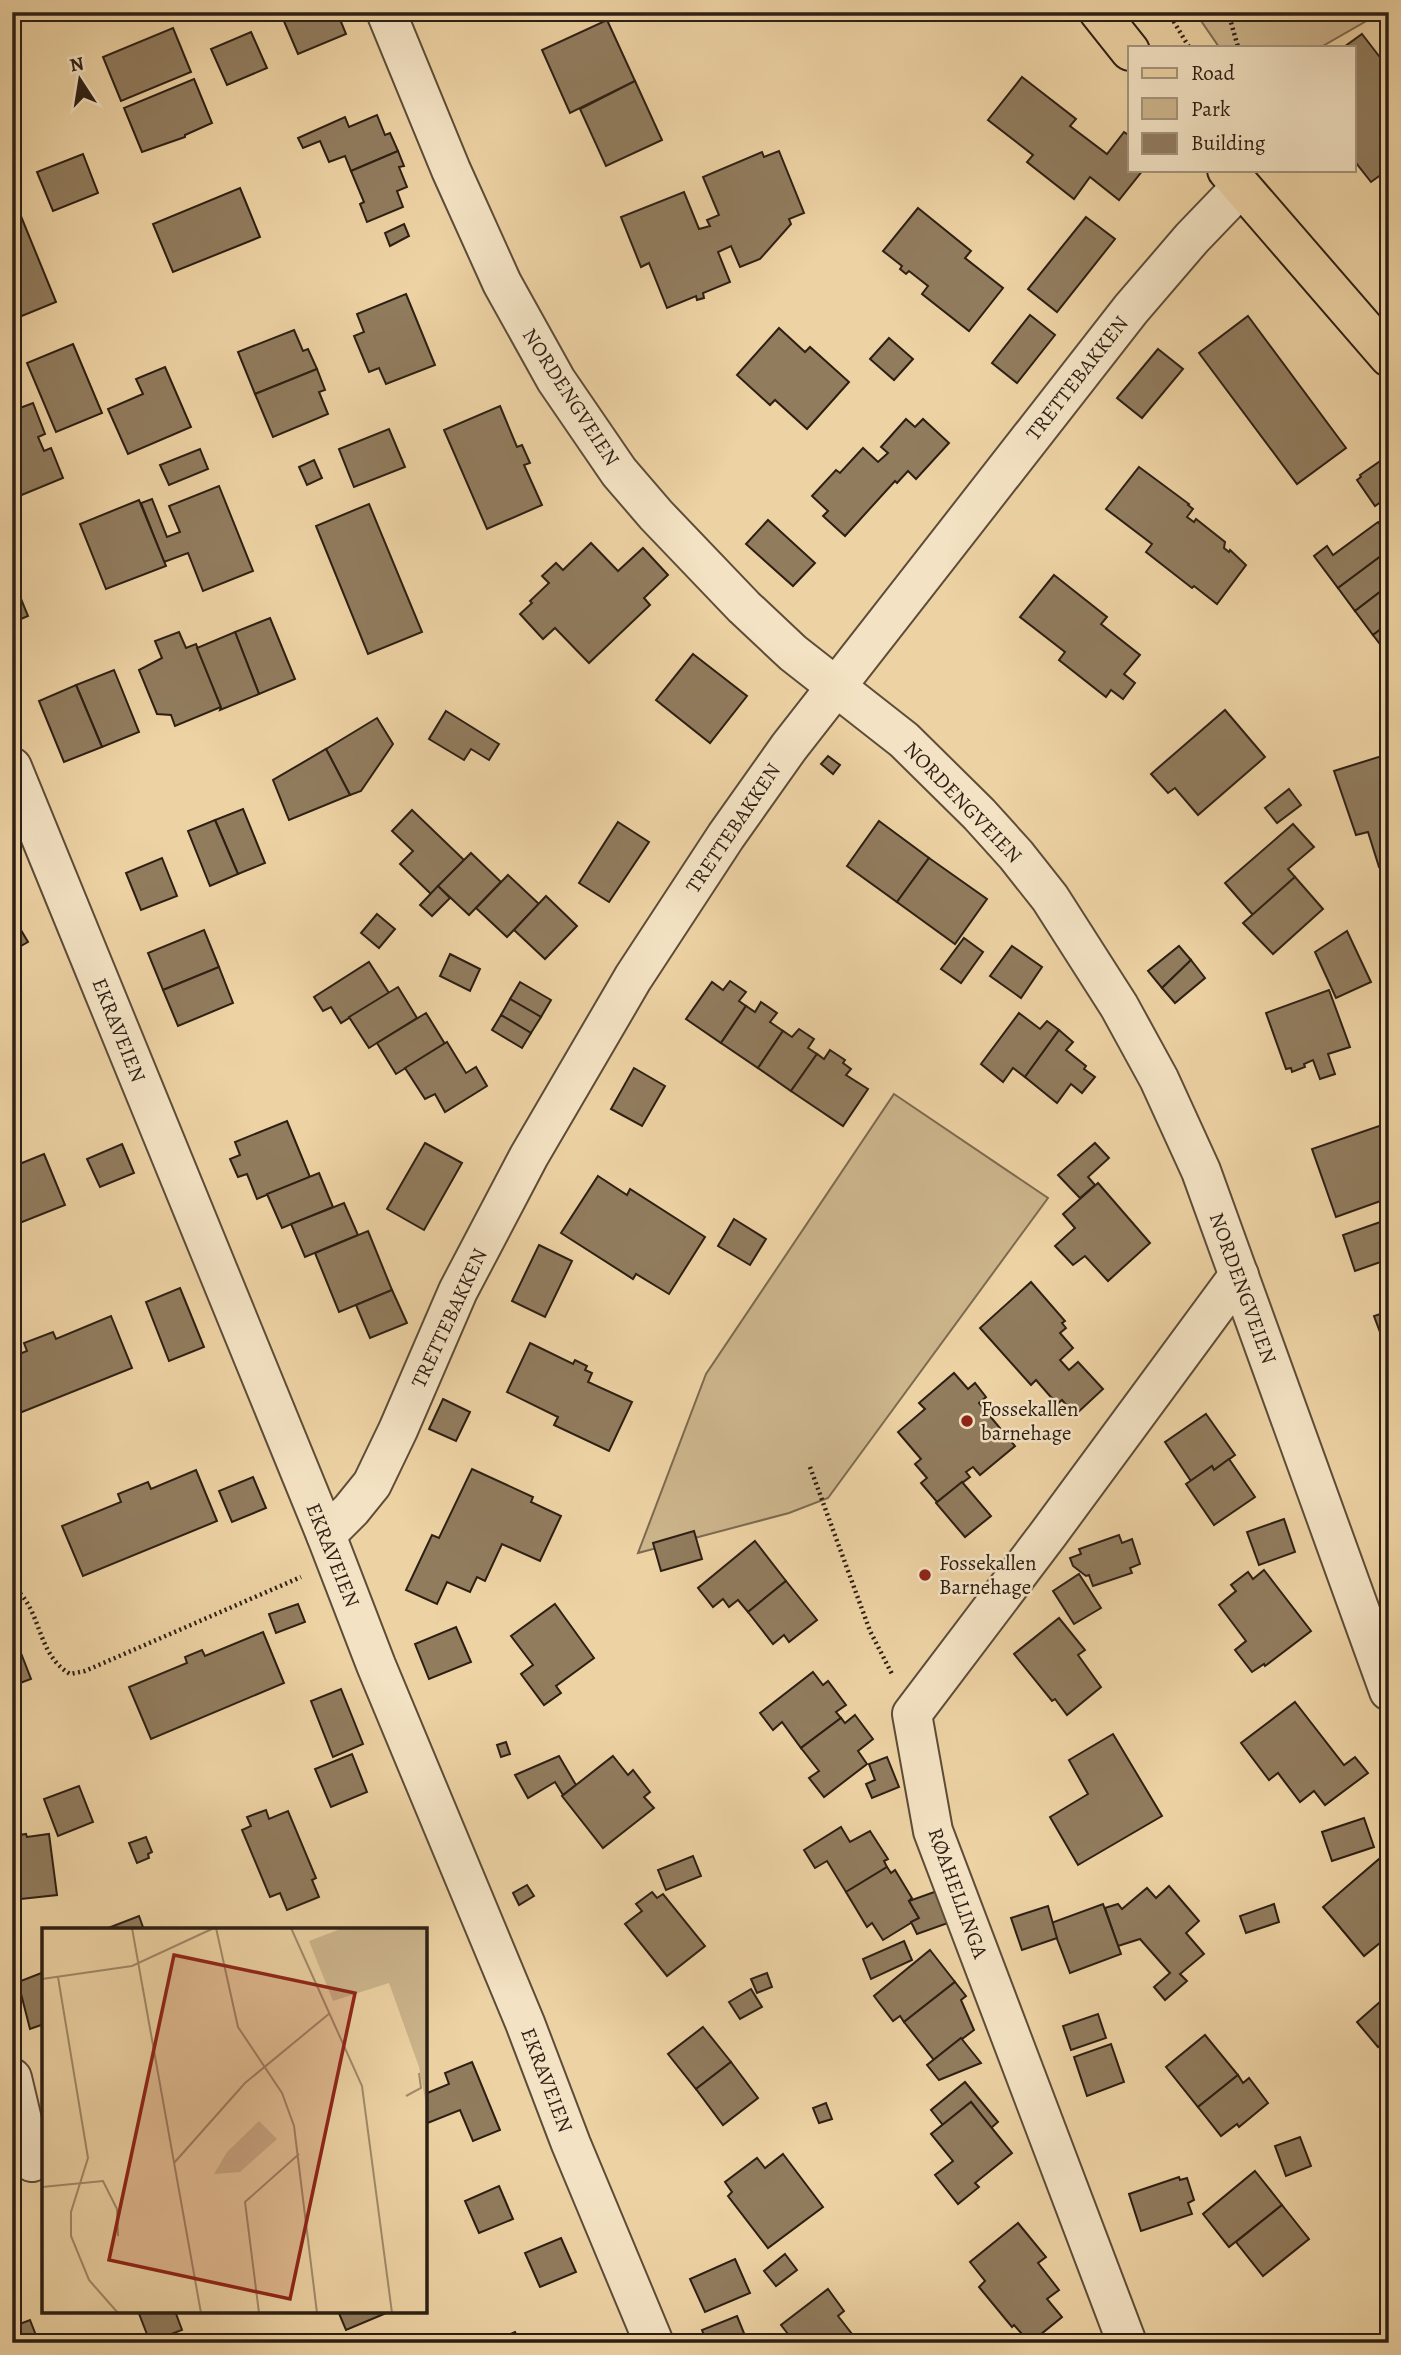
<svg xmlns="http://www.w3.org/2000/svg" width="1401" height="2355" font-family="Alegreya,serif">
<rect width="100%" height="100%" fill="#edd2a3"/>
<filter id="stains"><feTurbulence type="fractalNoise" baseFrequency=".00286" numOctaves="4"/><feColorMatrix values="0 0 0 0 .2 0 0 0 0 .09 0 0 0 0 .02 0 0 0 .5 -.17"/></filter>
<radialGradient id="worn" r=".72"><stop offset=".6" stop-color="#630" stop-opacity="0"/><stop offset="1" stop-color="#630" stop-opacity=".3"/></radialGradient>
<!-- green -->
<g fill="#ccb48b" stroke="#7c6a50" stroke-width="2">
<polygon points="1195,12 1382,12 1321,47 1219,47"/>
<polygon points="894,1094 1048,1198 828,1498 789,1513 638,1553 706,1374"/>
</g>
<!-- building -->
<g fill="#917c5e" stroke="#2d1f14" stroke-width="2">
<polygon points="280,12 337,12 346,34 298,54"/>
<polygon points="607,20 635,81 570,113 542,50"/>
<polygon points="173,28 191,72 121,101 103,57"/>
<polygon points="251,32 267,68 227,85 211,49"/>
<polygon points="1362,34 1389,69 1389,169 1371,182 1356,163 1354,165 1354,47 1344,47"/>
<polygon points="1022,77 1076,119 1070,126 1107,154 1124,132 1130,136 1130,170 1143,170 1119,200 1090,177 1074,199 1027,162 1033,155 988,120"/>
<polygon points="194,79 212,123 185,135 185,137 142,152 124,108"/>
<polygon points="635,81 662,140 606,166 580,109"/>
<polygon points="377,115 385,135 390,133 398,151 351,171 345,156 329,162 320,141 303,148 298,138 345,117 349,127"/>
<polygon points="398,151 404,166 399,167 407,187 397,191 403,207 367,222 360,204 364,202 351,171"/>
<polygon points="779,151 804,213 789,219 791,224 760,259 740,267 731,246 718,252 730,282 703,293 704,298 697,300 696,296 667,308 649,263 641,267 621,217 684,192 699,229 710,226 707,220 719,215 703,177 762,152 764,157"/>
<polygon points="83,154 98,193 53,211 37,172"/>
<polygon points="240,188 260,237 173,272 153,224"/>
<polygon points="918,208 971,251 965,258 1003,288 969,331 922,294 928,286 909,271 906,274 900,269 902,266 883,251"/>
<polygon points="18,209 56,302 12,320 12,212"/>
<polygon points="1086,217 1115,239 1057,312 1028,289"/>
<polygon points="404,224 409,236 390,246 385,233"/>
<polygon points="406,294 435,365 386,384 379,368 369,372 354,336 364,332 357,314"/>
<polygon points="1030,315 1055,335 1017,383 992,363"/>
<polygon points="1248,316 1346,448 1297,484 1199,353"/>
<polygon points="779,328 805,352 810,347 849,382 807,429 775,400 770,405 737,375"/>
<polygon points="294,330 303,351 308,349 317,369 255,394 238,352"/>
<polygon points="889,338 913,359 894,380 870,359"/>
<polygon points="73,344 102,413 56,432 27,363"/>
<polygon points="1158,349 1183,369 1142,418 1117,398"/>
<polygon points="165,367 191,427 128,454 108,409 143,394 136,379"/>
<polygon points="317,369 325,390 319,392 328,414 273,437 255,394"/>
<polygon points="33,403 45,434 38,437 44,451 51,448 63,478 12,499 12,411"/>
<polygon points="500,406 517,447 522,445 530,463 524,465 542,505 487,529 444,430"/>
<polygon points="906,419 915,427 923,419 949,443 916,479 908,471 897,483 895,481 845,536 823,516 828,511 812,496 836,470 840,473 863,448 878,462 888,453 881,447"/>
<polygon points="389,429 405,467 354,487 339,449"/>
<polygon points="200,449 208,469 169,485 160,465"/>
<polygon points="1389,455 1389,496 1375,506 1357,480 1361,477 1360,475"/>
<polygon points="314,460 322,478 307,485 299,467"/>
<polygon points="1139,467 1189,504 1188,505 1193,509 1187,517 1194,522 1196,519 1225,542 1224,548 1229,552 1230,550 1246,565 1217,604 1194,586 1192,588 1146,552 1152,544 1106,509"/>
<polygon points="219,486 253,571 203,591 188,553 164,562 141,503 152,499 167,537 180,532 169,506"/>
<polygon points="139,500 166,566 106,589 80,524"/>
<polygon points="369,504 422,632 368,654 316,526"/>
<polygon points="768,520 815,563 793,586 746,544"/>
<polygon points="1378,522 1389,535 1389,550 1338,588 1314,556 1327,546 1333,555"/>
<polygon points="591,543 618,571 643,548 668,575 644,598 650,605 589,663 555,628 543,639 520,614 532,603 530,601 549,583 542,576 556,563 563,570"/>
<polygon points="1389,550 1389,585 1355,611 1338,588"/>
<polygon points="1054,575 1107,617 1101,624 1140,655 1124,674 1135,683 1123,699 1111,690 1106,697 1059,660 1065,652 1020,617"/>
<polygon points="12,577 28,616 12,623"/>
<polygon points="1389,585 1389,623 1373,635 1355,611"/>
<polygon points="270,618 295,679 259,694 235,632"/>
<polygon points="1389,623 1389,656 1373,635"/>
<polygon points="179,632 186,648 196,644 221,707 175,726 171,715 157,714 139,670 162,658 155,641"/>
<polygon points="235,632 259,694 220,710 221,707 197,648"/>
<polygon points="693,654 747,696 710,743 656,700"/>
<polygon points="114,670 139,732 102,747 76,685"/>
<polygon points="76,685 102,747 64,762 39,701"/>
<polygon points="1225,710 1265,757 1198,815 1175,788 1168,793 1151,774"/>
<polygon points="446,711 499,744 489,760 471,749 464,760 429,739"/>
<polygon points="377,718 393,744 361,791 350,795 326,749"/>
<polygon points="326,749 350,795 289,820 273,780"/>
<polygon points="1388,754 1389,864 1379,867 1368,832 1356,835 1334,771"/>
<polygon points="828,756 840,765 833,774 821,764"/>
<polygon points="1289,789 1301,805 1277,823 1265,808"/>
<polygon points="243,809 265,863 238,874 215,820"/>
<polygon points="412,810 464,860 431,894 400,864 413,851 392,831"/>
<polygon points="215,820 238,874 210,886 188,831"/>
<polygon points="879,821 929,858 897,902 847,866"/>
<polygon points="618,822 649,842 609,902 579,883"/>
<polygon points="1293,824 1314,847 1288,869 1295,877 1253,915 1225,883"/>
<polygon points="471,853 501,882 469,915 438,886"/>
<polygon points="162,858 177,896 141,910 126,873"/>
<polygon points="929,858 987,899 955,944 897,902"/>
<polygon points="508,875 539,904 507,937 476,908"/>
<polygon points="1295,877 1323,909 1273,954 1243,923"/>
<polygon points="438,886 450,898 432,916 420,905"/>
<polygon points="546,896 577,926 545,959 514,930"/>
<polygon points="377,914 395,929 379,948 361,933"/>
<polygon points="12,915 28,942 12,951"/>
<polygon points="204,930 219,967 163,990 148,953"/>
<polygon points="1347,931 1371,982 1336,998 1315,952"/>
<polygon points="964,938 983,952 961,983 941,969"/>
<polygon points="1012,946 1042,967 1021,998 990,976"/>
<polygon points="1179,946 1191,960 1162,988 1148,971"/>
<polygon points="450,954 480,969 470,991 440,976"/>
<polygon points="1191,960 1205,978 1175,1003 1162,988"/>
<polygon points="369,962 389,993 341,1023 331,1007 323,1011 314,997"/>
<polygon points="219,967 233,1003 178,1026 163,990"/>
<polygon points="730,981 746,992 739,1001 746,1006 721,1043 686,1019 712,982 723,990"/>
<polygon points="520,982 551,1000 541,1017 510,999"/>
<polygon points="398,987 417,1018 369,1048 349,1017"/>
<polygon points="1329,990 1350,1047 1328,1054 1335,1074 1320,1079 1313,1060 1304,1064 1305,1067 1292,1072 1291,1068 1286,1069 1266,1013"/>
<polygon points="510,999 541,1017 531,1033 501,1015"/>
<polygon points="761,1002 777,1013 770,1022 783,1031 758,1068 721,1043 746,1006 755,1012"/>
<polygon points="426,1013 445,1044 396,1074 377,1043"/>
<polygon points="1019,1013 1040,1029 1047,1021 1059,1030 1025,1077 1013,1068 1003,1082 981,1064"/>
<polygon points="501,1015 531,1033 522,1048 492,1030"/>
<polygon points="799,1029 814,1039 808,1048 817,1054 791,1091 758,1068 783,1031 792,1037"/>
<polygon points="1059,1030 1073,1042 1066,1050 1086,1066 1084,1069 1095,1077 1082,1093 1071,1084 1057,1103 1025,1077"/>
<polygon points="447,1042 466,1073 476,1067 487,1086 445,1112 435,1094 425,1099 405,1068"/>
<polygon points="830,1050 845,1060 843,1063 851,1069 846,1075 868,1089 843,1126 791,1091 817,1054 824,1059"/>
<polygon points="634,1068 665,1086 642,1126 611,1109"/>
<polygon points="287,1121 310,1177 257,1199 247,1174 238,1177 230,1159 240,1155 235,1142"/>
<polygon points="1385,1124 1389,1135 1389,1198 1336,1217 1312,1149"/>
<polygon points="425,1143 462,1163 424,1230 387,1209"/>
<polygon points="1095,1143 1109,1158 1088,1177 1095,1185 1080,1198 1058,1175"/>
<polygon points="122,1144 134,1173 100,1187 87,1159"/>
<polygon points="44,1154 65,1205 12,1226 12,1167"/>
<polygon points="319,1173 333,1207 282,1228 267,1194"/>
<polygon points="598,1176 627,1195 630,1189 705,1237 669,1294 636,1274 633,1279 561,1233"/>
<polygon points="1098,1183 1150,1243 1108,1281 1085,1256 1073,1265 1055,1246 1075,1228 1063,1214"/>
<polygon points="344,1203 358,1235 305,1257 291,1224"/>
<polygon points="734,1219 766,1239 750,1265 718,1246"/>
<polygon points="1389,1219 1389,1259 1355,1271 1343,1235"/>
<polygon points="368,1231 392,1290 339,1312 315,1253"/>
<polygon points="539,1245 572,1261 545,1317 512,1301"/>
<polygon points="1031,1282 1065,1321 1062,1323 1066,1328 1060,1333 1073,1348 1060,1360 1069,1370 1078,1362 1103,1389 1075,1415 1062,1400 1057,1404 1036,1380 1031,1385 980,1328"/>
<polygon points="180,1288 204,1347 169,1361 146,1302"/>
<polygon points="392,1290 407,1323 370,1338 356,1305"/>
<polygon points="1389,1311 1389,1356 1374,1316"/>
<polygon points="111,1316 132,1368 12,1416 12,1357 27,1351 24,1343 53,1332 56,1339"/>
<polygon points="530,1343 573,1364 575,1360 587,1366 585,1370 592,1373 588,1382 632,1402 609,1451 554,1425 558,1417 507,1392"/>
<polygon points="954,1373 968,1389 975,1383 986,1397 979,1403 1015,1446 980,1475 973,1467 966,1472 970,1477 937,1502 921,1483 927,1478 915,1464 921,1459 898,1432 925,1409 919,1403"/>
<polygon points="443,1399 470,1412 456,1441 429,1429"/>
<polygon points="1206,1414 1235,1455 1214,1470 1212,1466 1191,1481 1165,1442"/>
<polygon points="1229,1459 1255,1497 1214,1525 1186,1484 1212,1466 1214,1470"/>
<polygon points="472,1469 533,1497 531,1502 561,1516 540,1561 502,1544 485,1581 477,1577 470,1592 447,1582 437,1604 406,1590 432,1535 439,1538"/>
<polygon points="196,1470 217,1521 83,1576 62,1526 121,1502 118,1494 148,1482 151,1489"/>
<polygon points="253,1477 266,1508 232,1522 219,1491"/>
<polygon points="962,1482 991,1516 965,1537 936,1503"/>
<polygon points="1284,1519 1295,1552 1259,1565 1247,1532"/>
<polygon points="694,1531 702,1559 661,1571 653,1543"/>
<polygon points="1119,1535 1122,1543 1132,1539 1140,1564 1130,1568 1132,1573 1093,1586 1089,1575 1086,1576 1073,1566 1070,1558 1081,1554 1079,1549"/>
<polygon points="755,1541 786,1581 748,1612 738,1600 729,1607 723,1599 713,1607 698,1588"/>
<polygon points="1264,1570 1311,1631 1265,1666 1264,1664 1252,1672 1235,1650 1246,1641 1219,1605 1236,1591 1231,1585 1248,1572 1253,1579"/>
<polygon points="1079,1574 1101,1608 1074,1624 1053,1591"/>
<polygon points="786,1581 817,1620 789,1642 784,1635 773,1644 748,1612"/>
<polygon points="298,1604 305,1622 276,1633 269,1614"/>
<polygon points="555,1604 594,1658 556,1686 561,1693 544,1705 521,1674 533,1665 511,1636"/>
<polygon points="1059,1618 1085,1650 1078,1655 1101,1687 1067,1715 1055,1699 1052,1701 1014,1654"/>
<polygon points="456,1627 471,1662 429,1679 415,1644"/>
<polygon points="12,1630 31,1679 12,1686"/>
<polygon points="263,1632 284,1683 151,1739 129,1687 187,1663 185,1657 202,1650 205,1656"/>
<polygon points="813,1672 823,1685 828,1681 846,1705 836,1712 841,1718 801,1748 782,1722 773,1730 760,1713"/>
<polygon points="341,1689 363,1744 333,1757 311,1701"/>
<polygon points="1295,1702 1344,1765 1355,1757 1368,1773 1325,1805 1314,1791 1300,1802 1278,1773 1269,1780 1241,1743"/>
<polygon points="855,1715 873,1739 858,1751 867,1764 824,1797 809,1778 819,1771 801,1748 841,1718 845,1723"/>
<polygon points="1113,1734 1162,1816 1078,1865 1050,1817 1088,1794 1069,1760"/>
<polygon points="506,1742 510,1754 501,1757 497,1745"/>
<polygon points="352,1754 367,1792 331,1807 315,1769"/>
<polygon points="559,1756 576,1785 563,1795 555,1782 528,1798 515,1775"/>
<polygon points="613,1756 628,1775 633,1770 650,1792 644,1797 654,1808 603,1848 562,1796"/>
<polygon points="887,1757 899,1787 872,1798 866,1784 875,1780 869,1764"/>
<polygon points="79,1786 93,1822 58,1836 44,1799"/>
<polygon points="266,1810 269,1819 288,1811 316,1878 312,1880 319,1897 287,1910 280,1893 270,1897 242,1830 251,1826 247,1817"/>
<polygon points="1364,1818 1374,1847 1332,1861 1322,1832"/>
<polygon points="841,1827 850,1842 870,1831 888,1859 884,1861 887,1867 846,1892 827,1861 815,1868 804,1850"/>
<polygon points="26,1834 27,1837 49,1834 57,1895 12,1900 12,1839 14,1836"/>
<polygon points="146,1837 152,1852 148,1854 149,1858 137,1863 129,1843"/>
<polygon points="693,1856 701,1876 666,1890 658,1870"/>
<polygon points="1379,1859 1389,1871 1389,1942 1386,1938 1364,1956 1323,1907"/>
<polygon points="887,1867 891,1873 895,1870 912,1898 909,1901 919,1918 883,1940 872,1923 867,1927 846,1892"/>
<polygon points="527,1885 534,1896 519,1905 513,1893"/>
<polygon points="1169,1886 1199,1921 1186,1933 1204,1954 1180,1974 1187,1981 1165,2000 1154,1987 1170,1973 1140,1939 1118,1946 1105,1908 1118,1904 1122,1909 1147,1888 1156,1898"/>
<polygon points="937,1891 948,1923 917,1934 911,1922 919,1918 909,1901"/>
<polygon points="652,1892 657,1898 663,1894 705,1946 667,1976 625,1924 642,1911 636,1904"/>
<polygon points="1103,1904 1121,1954 1070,1973 1051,1923"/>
<polygon points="1274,1904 1279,1922 1246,1933 1240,1916"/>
<polygon points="1048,1906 1057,1938 1022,1950 1011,1918"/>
<polygon points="139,1916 144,1930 103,1930"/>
<polygon points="904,1941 912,1960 871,1979 863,1959"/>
<polygon points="930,1950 955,1982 904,2022 900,2016 893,2021 874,1996"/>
<polygon points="44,1972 44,2024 30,2029 18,1982"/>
<polygon points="767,1973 772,1987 757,1993 751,1979"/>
<polygon points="955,1982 966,1996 961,2000 974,2030 934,2060 904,2022"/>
<polygon points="751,1989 762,2007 740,2019 729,2002"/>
<polygon points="1389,1994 1389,2045 1385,2041 1378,2047 1357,2022"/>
<polygon points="1098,2014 1106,2038 1071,2050 1063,2026"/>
<polygon points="703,2027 731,2062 696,2089 668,2054"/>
<polygon points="1205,2035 1238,2075 1198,2107 1166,2067"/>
<polygon points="961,2038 981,2063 939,2080 927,2065"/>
<polygon points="1111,2044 1124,2082 1087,2096 1074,2057"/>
<polygon points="472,2062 500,2130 473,2141 460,2110 425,2124 425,2094 449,2084 445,2073"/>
<polygon points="731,2062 758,2098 723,2125 696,2089"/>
<polygon points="1238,2075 1243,2083 1249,2078 1268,2103 1239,2127 1237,2124 1221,2136 1198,2107"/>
<polygon points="965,2082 998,2122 991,2128 971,2102 943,2125 931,2110"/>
<polygon points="971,2102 1012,2153 975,2183 979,2187 958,2204 935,2175 953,2161 931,2134"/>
<polygon points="826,2103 832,2119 819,2123 813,2108"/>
<polygon points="1300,2137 1311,2166 1286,2176 1275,2146"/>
<polygon points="783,2154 823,2207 768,2248 728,2196 732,2192 725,2182 757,2158 765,2168"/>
<polygon points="1255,2171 1282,2205 1229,2247 1203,2214"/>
<polygon points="1179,2177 1180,2180 1187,2178 1194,2200 1188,2203 1192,2214 1141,2231 1129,2194"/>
<polygon points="499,2186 513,2219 479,2233 465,2201"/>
<polygon points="1282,2205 1309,2239 1263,2276 1236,2242"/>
<polygon points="1018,2223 1046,2257 1038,2263 1059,2290 1047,2299 1062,2317 1030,2343 1014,2325 1012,2327 979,2287 985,2281 970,2262"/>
<polygon points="561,2238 576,2272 540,2287 525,2253"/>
<polygon points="785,2254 797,2270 776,2286 764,2271"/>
<polygon points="735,2259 750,2293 705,2312 690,2279"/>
<polygon points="828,2289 844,2311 838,2316 859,2343 795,2343 781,2325"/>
<polygon points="138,2311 175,2311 182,2330 150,2342"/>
<polygon points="338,2311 391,2311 346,2330"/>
<polygon points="737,2316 748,2343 707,2343 702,2330"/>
<polygon points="30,2320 39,2343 12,2343 12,2327"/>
<polygon points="515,2332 520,2343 490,2343"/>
<polygon points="1065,2335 1066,2343 1030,2343 1033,2341"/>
</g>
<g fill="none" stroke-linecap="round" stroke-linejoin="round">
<!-- minor casing -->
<g stroke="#5d4c38" stroke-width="42">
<g id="minor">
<polyline points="386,12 451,170 502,283 556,380 619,472 656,515 744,607 793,653 904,740 979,814 1016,855 1050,898 1119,1006 1159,1079 1201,1171 1389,1691"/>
<polyline points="12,767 326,1535 376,1665 525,2023 571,2144 654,2343"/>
<polyline points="326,1535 351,1510 372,1484 398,1430 458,1291 529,1156 633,978 726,836 789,747 1131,309 1192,238 1241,187"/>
<polyline points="12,2078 32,2162"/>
<polyline points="1127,2343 933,1831 912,1714 1049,1533 1239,1275"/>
</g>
</g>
<!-- major casing -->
<g stroke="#2d1f14" stroke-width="42">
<g id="major">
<polyline points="1099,12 1130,51"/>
<polyline points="1227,170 1389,357"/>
</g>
</g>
<!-- path -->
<g stroke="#2d1f14" stroke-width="4.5" stroke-dasharray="2 3.5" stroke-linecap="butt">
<polyline points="1168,12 1189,47"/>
<polyline points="1228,12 1238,47"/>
<polyline points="810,1467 870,1631 893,1676"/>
<path d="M12,1586C43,1609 35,1653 70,1674L85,1671L301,1577"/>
</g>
<!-- minor -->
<use href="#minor" stroke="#f3e2c3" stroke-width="38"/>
<!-- major -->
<use href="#major" stroke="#edd2a3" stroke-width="38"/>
</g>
<!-- markers -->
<g fill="#8f2418" stroke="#f3e2c3" stroke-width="2.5">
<circle cx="967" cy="1421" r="7"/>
<circle cx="925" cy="1575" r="7"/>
</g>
<g text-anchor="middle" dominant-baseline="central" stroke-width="5" stroke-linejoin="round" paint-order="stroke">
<!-- street labels -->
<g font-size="21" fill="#2d1f14" stroke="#f3e2c3">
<text transform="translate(1077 378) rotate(-52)">TRETTEBAKKEN</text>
<text transform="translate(571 397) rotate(57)">NORDENGVEIEN</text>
<text transform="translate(963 802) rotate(46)">NORDENGVEIEN</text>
<text transform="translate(733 828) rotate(-56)">TRETTEBAKKEN</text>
<text transform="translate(119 1030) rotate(68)">EKRAVEIEN</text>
<text transform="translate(1243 1288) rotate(70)">NORDENGVEIEN</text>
<text transform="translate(449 1318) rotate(-65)">TRETTEBAKKEN</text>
<text transform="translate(333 1555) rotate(68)">EKRAVEIEN</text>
<text transform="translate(958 1893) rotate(70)">RØAHELLINGA</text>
<text transform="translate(547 2080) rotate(69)">EKRAVEIEN</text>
</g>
<!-- poi labels -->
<g font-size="21" fill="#2d1f14" stroke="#f3e2c3" text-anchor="start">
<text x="981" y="1409">Fossekallen<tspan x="981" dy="24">barnehage</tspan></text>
<text x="939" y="1563">Fossekallen<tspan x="939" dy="24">Barnehage</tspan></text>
</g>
</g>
<!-- overview -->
<g transform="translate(42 1928)">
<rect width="385" height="385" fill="#edd2a3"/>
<path d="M301,0H385V181L377,139L347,55L291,73L267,13ZM217,193L235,211L198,244L172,246L185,224Z" fill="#ccb48b"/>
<path fill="none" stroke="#a08a6a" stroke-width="2" d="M90,0L159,385M174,0L196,99L240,165L252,198L275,385M249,0L320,158L350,385M16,49L46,230L29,284V308L47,352L76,385M0,51L90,38L172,0M364,168L379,160L377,145M132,235L203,155L288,85M0,259L61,253L75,281L76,308M217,385L203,274L257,226"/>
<path fill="#8f2418" fill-opacity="0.15" stroke="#8f2418" stroke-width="3.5" d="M132,27L313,65L248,371L67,332Z"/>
<rect width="385" height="385" fill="none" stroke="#2d1f14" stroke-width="3.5"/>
</g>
<!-- margin -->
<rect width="1401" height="2355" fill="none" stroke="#edd2a3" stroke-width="42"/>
<rect x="14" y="14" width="1373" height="2327" fill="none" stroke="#2d1f14" stroke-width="3.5"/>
<rect x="21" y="21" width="1359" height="2313" fill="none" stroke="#2d1f14" stroke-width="2"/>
<!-- legend -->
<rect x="1128" y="46" width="228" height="126" fill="#f3e2c3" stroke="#a4947d" stroke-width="2"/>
<rect x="1142" y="68" width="35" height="10" fill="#edd2a3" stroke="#a4947d" stroke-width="2"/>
<text x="1191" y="80" font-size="21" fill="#2d1f14">Road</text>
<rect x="1142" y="98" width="35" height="21" fill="#ccb48b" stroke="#a4947d" stroke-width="2"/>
<text x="1191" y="116" font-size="21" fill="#2d1f14">Park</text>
<rect x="1142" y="133" width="35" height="21" fill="#917c5e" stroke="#a4947d" stroke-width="2"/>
<text x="1191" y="150" font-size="21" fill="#2d1f14">Building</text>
<!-- north arrow -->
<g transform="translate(80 80) rotate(348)" stroke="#f3e2c3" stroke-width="5" paint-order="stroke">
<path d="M0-5L12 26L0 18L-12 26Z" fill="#2d1f14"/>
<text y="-10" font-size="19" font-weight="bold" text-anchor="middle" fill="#2d1f14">N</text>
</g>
<rect width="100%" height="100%" filter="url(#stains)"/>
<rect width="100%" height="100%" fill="url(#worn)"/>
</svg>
